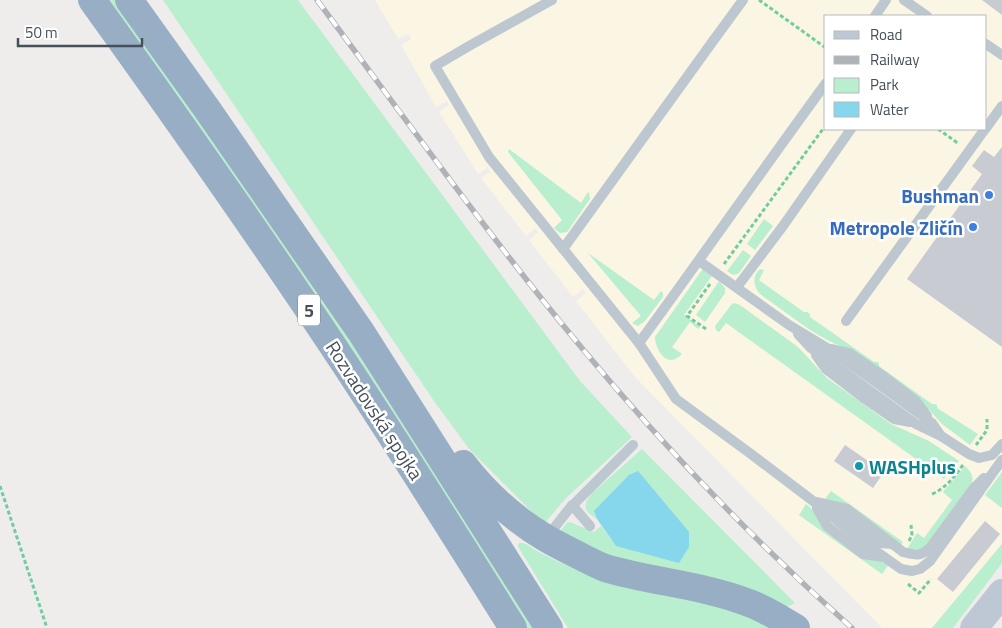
<svg xmlns="http://www.w3.org/2000/svg" width="1002" height="628" font-family="'Titillium Web',sans-serif">
<rect width="100%" height="100%" fill="#efecec"/>
<!-- commercial -->
<path fill="#fbf5e4" fill-rule="evenodd" d="M375,0H1002V472L985,495L1002,508V544L932,628H882L635,377L576,301L586,293L583,289L573,297L529,240L538,232L536,228L526,236L481,178L490,172L488,167L478,174L439,112L449,105L447,101L436,107L401,45L411,39L409,34L398,39ZM826,16H986V129H826Z"/>
<!-- green -->
<g fill="#b9eece">
<polygon points="106,0 116,0 383,386 536,628 527,628 456,515"/>
<polygon points="163,0 298,0 580,381 632,437 566,498 544,524 470,450 434,401"/>
<polygon points="509,149 581,203 588,192 589,193 590,199 567,232 560,233 554,228 562,220 508,152"/>
<polygon points="764,219 773,226 755,250 747,244"/>
<polygon points="743,250 751,256 739,273 738,274 733,275 727,271"/>
<polygon points="588,253 654,300 661,291 663,293 663,297 645,321 638,326 632,323 641,316"/>
<path d="M704,268L714,273L684,315L700,327L698,329L690,322L672,347L682,354C681,355 676,359 675,359C663,364 655,346 655,337L702,270Z"/>
<path d="M760,269L764,270L759,280L804,312H807L810,314V317L874,362H877L879,363V366L932,404H935L937,405V408L978,434L970,445L942,424L920,400L849,350L829,341L810,330L760,294C753,286 752,276 760,269Z"/>
<polygon points="719,281 725,288 725,293 705,322 696,315"/>
<polygon points="734,303 740,305 798,347 827,378 891,424 929,441 959,461 944,479 726,323 719,332 716,330 715,327 716,325 731,305"/>
<path d="M642,449L795,603L785,608L608,558L562,534L561,530L567,523L570,522L594,532L601,526L616,546L594,511L597,519C584,511 582,507 591,494Z"/>
<path d="M965,466C970,471 974,475 972,483L928,544L920,550L907,549L917,533L924,538L952,500L943,492Z"/>
<polygon points="1002,472 1002,508 985,495"/>
<polygon points="831,491 903,542 901,545 844,504 825,499"/>
<polygon points="806,504 812,509 826,531 863,557 889,564 882,574 799,515"/>
<polygon points="519,543 522,543 526,544 537,551 559,562 580,570 702,599 777,628 568,628 520,550 518,546"/>
<polygon points="1002,544 1002,563 953,628 932,628"/>
</g>
<!-- water -->
<polygon fill="#86d6ec" points="638,471 689,532 689,547 679,563 616,546 597,519 594,511 629,475"/>
<!-- building -->
<g fill="#c9cbd2">
<polygon points="982,0 1002,0 1002,15"/>
<polygon points="1002,147 1002,347 907,279 982,174 972,166 984,150 994,157"/>
<polygon points="845,445 884,472 873,488 834,461"/>
<polygon points="985,521 1000,534 953,592 937,579"/>
</g>
<g fill="none" stroke-linecap="round" stroke-linejoin="round">
<!-- path -->
<g stroke="#71cca0" stroke-width="3" stroke-dasharray="4 2.5" stroke-linecap="butt">
<polyline points="759,0 826,48"/>
<polyline points="938,129 959,144"/>
<polyline points="724,264 823,129"/>
<polyline points="706,329 687,316 710,284"/>
<polyline points="976,445 987,430 987,419"/>
<polyline points="0,486 47,628"/>
<path d="M932,494C946,488 954,477 963,465"/>
<polyline points="909,541 912,535 911,525"/>
<polyline points="908,584 919,593 931,579"/>
</g>
<!-- service -->
<g stroke="#bdc7cf" stroke-width="10">
<polyline points="552,0 469,46 435,66 489,157 639,343 676,399 751,454 813,501 859,539 901,569 912,571 920,569 930,561 1002,460"/>
<polyline points="904,0 927,16"/>
<polyline points="875,16 886,0"/>
<polyline points="986,44 1002,55"/>
<polyline points="986,128 1002,106"/>
<polyline points="563,249 713,41 743,0"/>
<polyline points="699,261 789,325 827,348 877,383 932,423 941,436"/>
<polyline points="737,287 783,226 851,129"/>
<polyline points="846,321 985,129"/>
<polyline points="798,334 811,348 916,424 941,436 969,454 979,458 992,455 1002,444"/>
<path d="M639,343C702,257 763,169 826,83"/>
<polyline points="832,349 849,353 883,376 916,401 927,416"/>
<polyline points="816,355 826,369 865,399 894,419 910,422"/>
<path d="M816,502L847,509L903,552C915,555 920,557 930,548L974,488L984,478"/>
<polyline points="572,505 590,526"/>
<polyline points="817,508 827,526 863,554 883,557"/>
<polyline points="832,508 879,543 893,544"/>
<polyline points="547,537 569,509 633,445"/>
</g>
<!-- secondary -->
<polyline stroke="#bdc8d4" stroke-width="28" points="974,628 1002,593"/>
<!-- trunk -->
<g stroke="#97aec4" stroke-width="28">
<path d="M92,0C174,114 255,229 333,346C395,439 454,534 513,628"/>
<polyline points="129,0 207,109 361,332 549,628"/>
<path d="M463,464C486,494 511,517 544,537C554,543 564,548 574,553C584,558 595,564 605,568C652,582 703,585 749,603C766,609 781,619 796,628"/>
</g>
<!-- rail casing -->
<g stroke="#afb2b7" stroke-width="5.5">
<path id="rail" d="M317,0C402,114 485,231 576,341C660,443 753,540 852,628"/>
</g>
<!-- rail -->
<use href="#rail" stroke="#fff" stroke-width="4" stroke-dasharray="11" stroke-linecap="butt"/>
</g>
<!-- markers -->
<g fill="#3f7fe0" stroke="#fff" stroke-width="2">
<circle cx="989" cy="195" r="5"/>
<circle cx="973" cy="227" r="5"/>
</g>
<circle fill="#0f9aa8" stroke="#fff" stroke-width="2" cx="859" cy="466" r="5"/>
<g text-anchor="middle" dominant-baseline="central" stroke-width="5" stroke-linejoin="round" paint-order="stroke">
<!-- shield labels -->
<rect fill="#fff" stroke="#7d848c" stroke-width="1" x="298" y="294.5" width="22" height="31" rx="4"/>
<g font-size="18" font-weight="bold" fill="#45505a">
<text x="309" y="310">5</text>
</g>
<!-- shop labels -->
<g font-size="19" font-weight="bold" fill="#366cbe" stroke="#fff" text-anchor="end">
<text x="979" y="195">Bushman</text>
<text x="963" y="227">Metropole Zličín</text>
</g>
<!-- street labels -->
<g font-size="19" fill="#45505a" stroke="#fff">
<text transform="translate(375 410) rotate(57)">Rozvadovská spojka</text>
</g>
<!-- culture labels -->
<g font-size="19" font-weight="bold" fill="#0d838f" stroke="#fff" text-anchor="start">
<text x="869" y="466">WASHplus</text>
</g>
</g>
<!-- legend -->
<rect x="824" y="15" width="162" height="115" fill="#ffffff" stroke="#b5b9bd"/>
<rect x="834" y="31" width="25" height="8" fill="#bdc8d4" stroke="#b5b9bd"/>
<text x="870" y="40" font-size="15" fill="#45505a">Road</text>
<rect x="834" y="56" width="25" height="8" fill="#afb2b7" stroke="#b5b9bd"/>
<text x="870" y="65" font-size="15" fill="#45505a">Railway</text>
<rect x="834" y="78" width="25" height="15" fill="#b9eece" stroke="#b5b9bd"/>
<text x="870" y="90" font-size="15" fill="#45505a">Park</text>
<rect x="834" y="102" width="25" height="15" fill="#86d6ec" stroke="#b5b9bd"/>
<text x="870" y="115" font-size="15" fill="#45505a">Water</text>
<!-- scale -->
<path d="M18 38v8h124v-8" fill="none" stroke="#45505a" stroke-width="2.5"/>
<text x="25" y="38" font-size="15" fill="#45505a" stroke="#ffffff" stroke-width="4" paint-order="stroke">50 m</text>
</svg>
